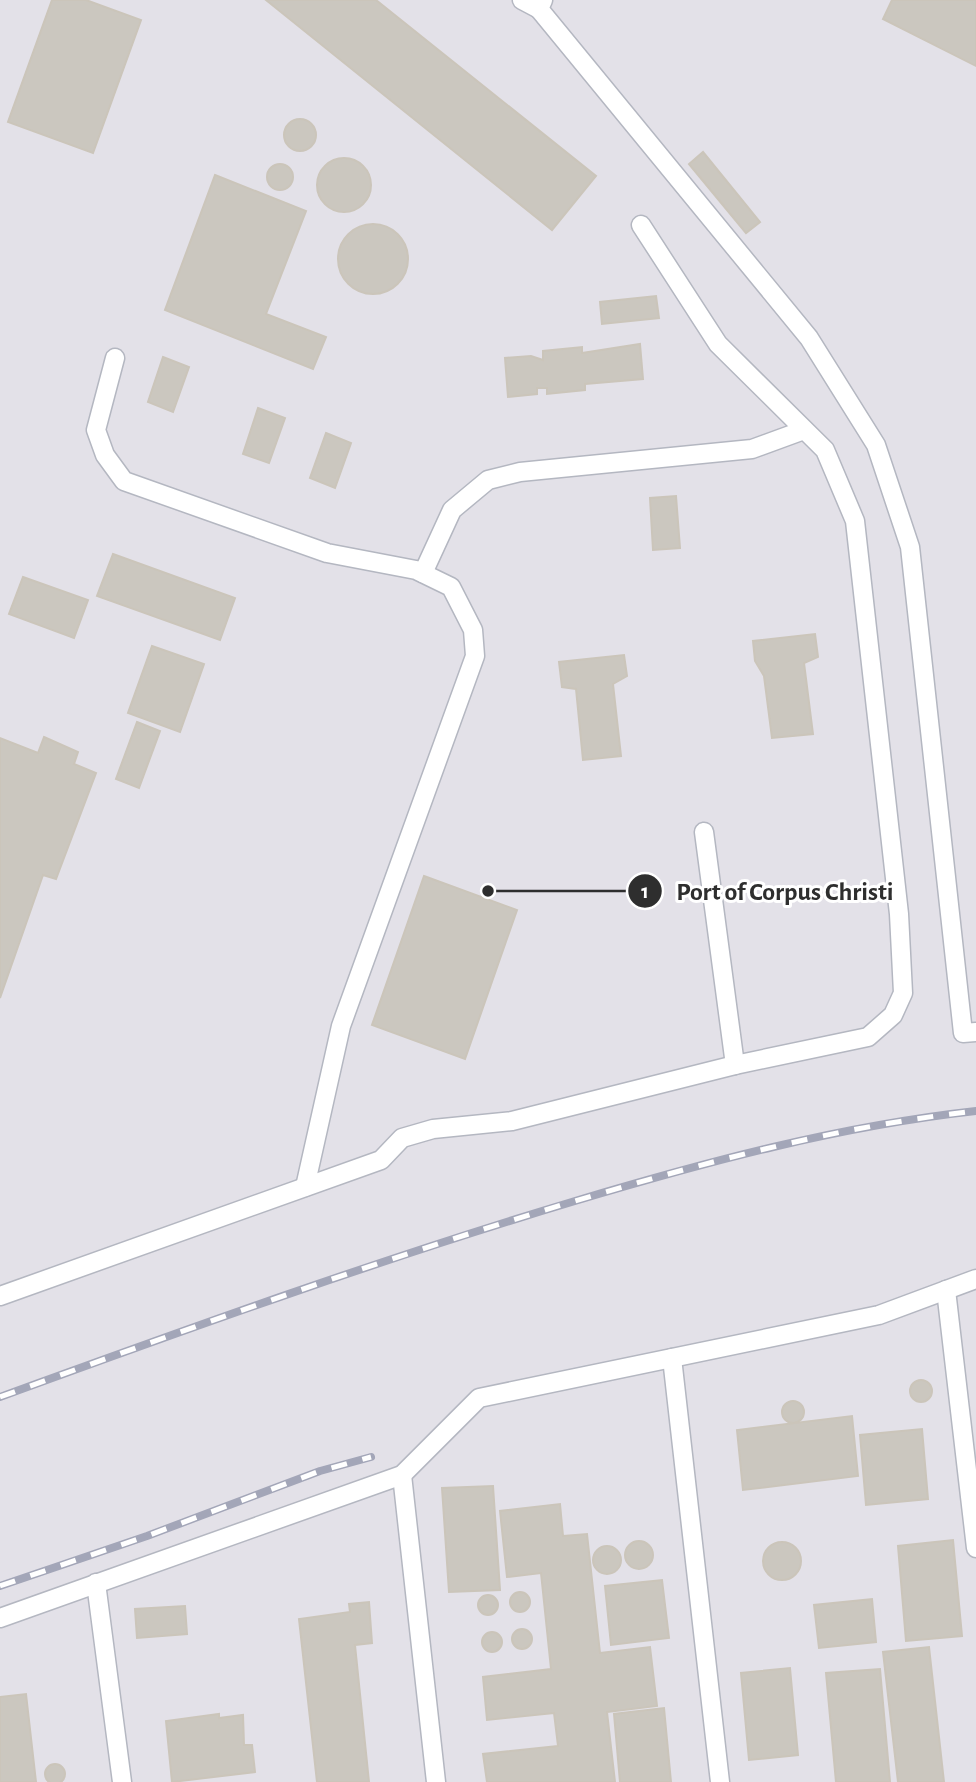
<svg xmlns="http://www.w3.org/2000/svg" width="976" height="1782" font-family="'Alegreya Sans',sans-serif">
<rect width="100%" height="100%" fill="#efe9e1"/>
<!-- industrial -->
<rect fill="#e3e1e8" x="0" y="0" width="976" height="1782"/>
<!-- building -->
<g fill="#cbc7bf" stroke="#cbc5ba" stroke-width="2">
<polygon points="52,0 86,0 141,20 93,153 8,122"/>
<polygon points="266,0 376,0 596,176 552,230"/>
<polygon points="892,0 976,0 976,66 883,19"/>
<circle cx="300" cy="135" r="16"/>
<polygon points="703,152 760,222 746,233 689,164"/>
<circle cx="344" cy="185" r="27"/>
<circle cx="280" cy="177" r="13"/>
<polygon points="215,175 306,211 266,314 326,337 313,369 165,310"/>
<circle cx="373" cy="259" r="35"/>
<polygon points="656,296 659,318 602,324 600,302"/>
<polygon points="640,344 643,379 585,384 585,390 547,394 547,388 537,388 537,394 508,397 505,358 531,356 543,360 543,351 582,347 582,353"/>
<polygon points="163,357 189,367 173,412 148,402"/>
<polygon points="258,408 285,418 269,463 243,454"/>
<polygon points="326,433 351,443 335,488 310,478"/>
<polygon points="676,496 680,548 653,550 650,498"/>
<polygon points="113,554 235,598 220,640 97,596"/>
<polygon points="23,577 88,600 74,638 9,614"/>
<polygon points="815,634 818,657 804,663 813,734 772,738 764,676 755,661 753,641"/>
<polygon points="152,646 204,664 180,732 128,713"/>
<polygon points="624,655 627,676 613,684 621,756 583,760 576,689 562,687 559,662"/>
<polygon points="137,722 160,731 139,788 116,779"/>
<polygon points="44,737 78,752 74,764 96,773 56,879 43,875 0,998 0,738 38,753"/>
<polygon points="424,876 517,910 465,1059 372,1025"/>
<circle cx="921" cy="1391" r="11"/>
<circle cx="793" cy="1412" r="11"/>
<polygon points="852,1416 858,1476 743,1490 737,1430"/>
<polygon points="922,1429 928,1499 866,1505 860,1435"/>
<polygon points="493,1486 500,1590 449,1592 442,1488"/>
<polygon points="560,1504 563,1536 587,1534 600,1653 650,1647 657,1706 607,1712 615,1782 487,1782 483,1754 558,1746 554,1713 487,1720 483,1677 551,1669 541,1573 507,1577 500,1511"/>
<polygon points="953,1540 962,1636 906,1641 898,1546"/>
<circle cx="639" cy="1555" r="14"/>
<circle cx="782" cy="1561" r="19"/>
<circle cx="607" cy="1560" r="14"/>
<polygon points="662,1580 669,1638 611,1645 605,1586"/>
<circle cx="520" cy="1602" r="10"/>
<circle cx="488" cy="1605" r="10"/>
<polygon points="872,1599 876,1642 819,1648 814,1605"/>
<polygon points="369,1602 372,1643 355,1645 369,1782 317,1782 299,1619 350,1612 349,1604"/>
<polygon points="185,1606 187,1634 137,1638 135,1609"/>
<circle cx="522" cy="1639" r="10"/>
<circle cx="492" cy="1642" r="10"/>
<polygon points="929,1647 944,1782 898,1782 883,1652"/>
<polygon points="790,1668 798,1755 749,1760 741,1673"/>
<polygon points="880,1669 890,1782 836,1782 826,1673"/>
<polygon points="26,1694 36,1782 0,1782 0,1697"/>
<polygon points="664,1708 671,1782 620,1782 614,1714"/>
<polygon points="219,1714 219,1718 243,1715 244,1745 252,1745 255,1772 172,1782 166,1721"/>
<circle cx="55" cy="1774" r="10"/>
</g>
<g fill="none" stroke-linecap="round" stroke-linejoin="round">
<!-- service casing -->
<g stroke="#b4b7c1" stroke-width="21">
<g id="service">
<polyline points="522,0 539,9"/>
<polyline points="543,0 539,9 809,338 876,445 910,547 963,1033 976,1032"/>
<polyline points="115,358 96,430 105,455 124,481 327,553 416,570 451,587 473,630 475,656 341,1026 305,1187"/>
<polyline points="423,573 452,510 488,480 520,472 752,449 804,430"/>
<polyline points="704,832 735,1065"/>
<polyline points="946,1290 976,1548"/>
<polyline points="0,1296 381,1160 402,1138 433,1129 512,1121 735,1065 868,1037 893,1015 903,993 899,914 855,521 825,450 718,344 641,225"/>
<polyline points="672,1358 720,1782"/>
<polyline points="402,1475 436,1782"/>
<polyline points="96,1583 122,1782"/>
<polyline points="0,1618 402,1475 479,1398 879,1315 976,1279"/>
</g>
</g>
<!-- service -->
<use href="#service" stroke="#fff" stroke-width="18"/>
<!-- rail casing -->
<g stroke="#a3a6b8" stroke-width="8">
<g id="rail">
<path d="M0,1397C190,1328 381,1259 575,1201C706,1162 839,1126 976,1111"/>
<polyline points="0,1586 147,1536 320,1471 371,1457"/>
</g>
</g>
<!-- rail -->
<use href="#rail" stroke="#fff" stroke-width="5" stroke-dasharray="16" stroke-linecap="butt"/>
</g>
<!-- callouts -->
<path fill="none" stroke="#2e2e2e" stroke-width="2.5" d="M488 891L645 891"/>
<g fill="#2e2e2e" stroke="#fff" stroke-width="2.5">
<circle cx="488" cy="891" r="7"/>
<circle cx="645" cy="891" r="18"/>
</g>
<g font-size="21" text-anchor="middle" font-weight="bold" fill="#fff">
<text x="645" y="898">1</text>
</g>
<g font-size="26" text-anchor="middle" font-weight="bold" fill="#2e2e2e" stroke="#fff" stroke-width="6" stroke-linejoin="round" paint-order="stroke">
<text x="785" y="900">Port of Corpus Christi</text>
</g>
</svg>
